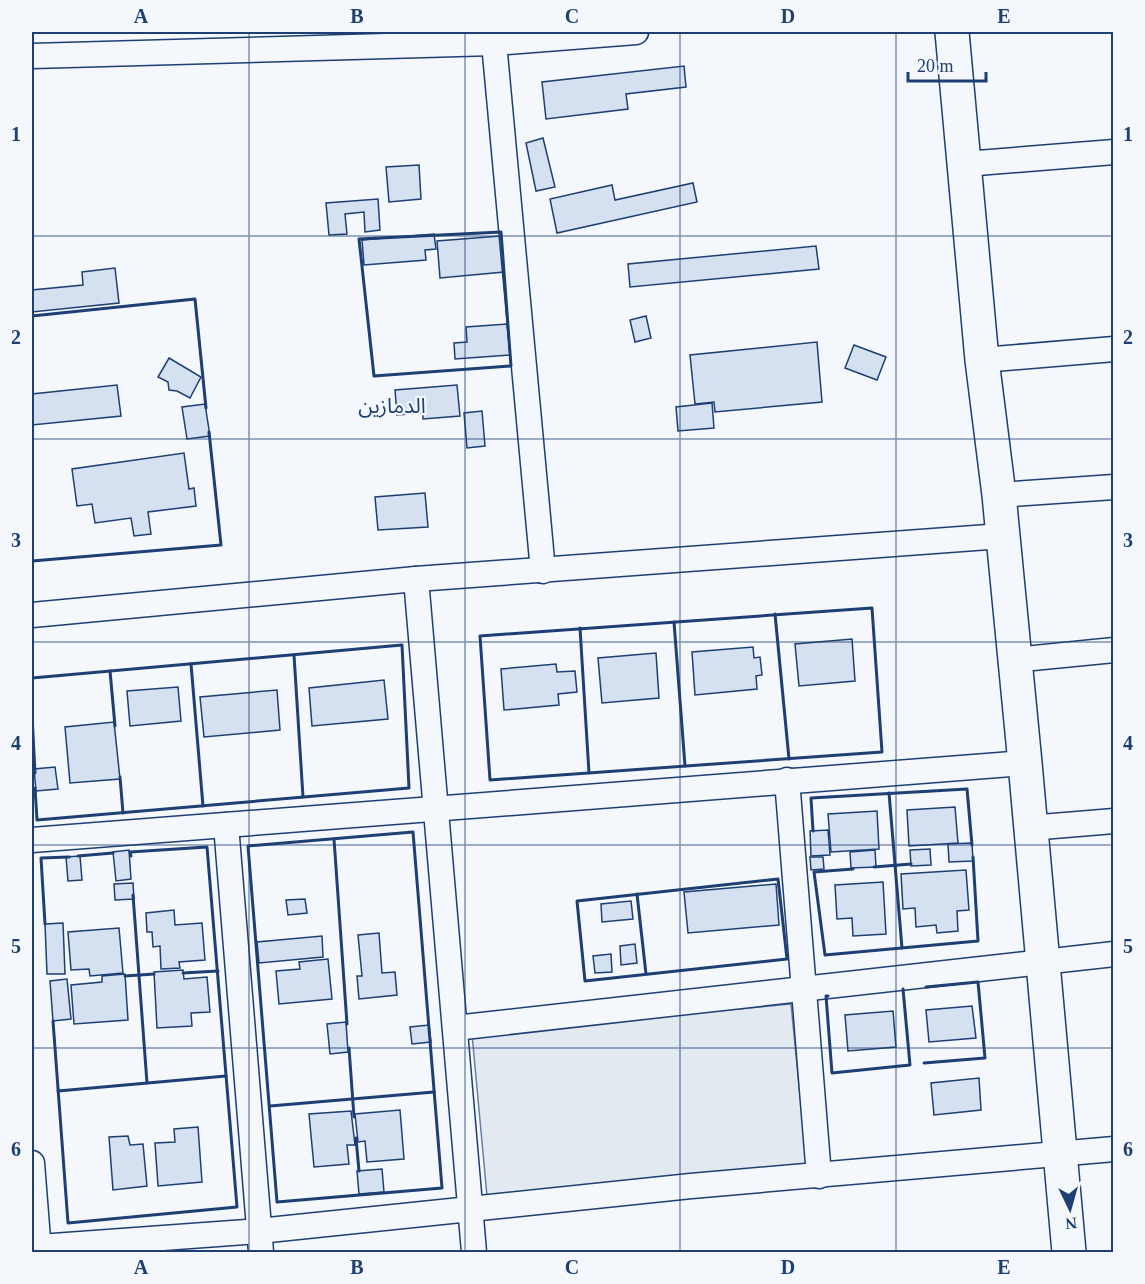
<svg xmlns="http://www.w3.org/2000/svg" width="1145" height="1284" font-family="'Times New Roman','Noto Sans Arabic',serif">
<rect width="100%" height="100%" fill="#f4f7fb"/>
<!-- green -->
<polygon fill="#e3e9f0" stroke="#687fa3" stroke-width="1.5" points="791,1004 807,1166 487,1196 472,1034"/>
<!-- building -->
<g fill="#d5e0f0" stroke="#1d3f73" stroke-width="1.5">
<polygon points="684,66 686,87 626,94 628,109 546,119 542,82"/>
<polygon points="543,138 555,187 536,191 526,143"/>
<polygon points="419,165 421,199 389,202 386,167"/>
<polygon points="693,183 697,202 557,233 550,199 612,185 615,200"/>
<polygon points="378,199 380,230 365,232 364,212 345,214 347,234 329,235 326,203"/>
<polygon points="434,234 436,249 425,250 426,260 364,265 362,240"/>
<polygon points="500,236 504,272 440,278 437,241"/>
<polygon points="816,246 819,269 630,287 628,264"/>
<polygon points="115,268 119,303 32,312 32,290 83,285 82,272"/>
<polygon points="646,316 651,338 635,342 630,320"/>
<polygon points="507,324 510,355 455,359 454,343 467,342 466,327"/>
<polygon points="817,342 822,402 715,412 714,402 695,404 690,355"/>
<polygon points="854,345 886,357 877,380 845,368"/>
<polygon points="169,358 201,377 190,398 177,391 169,390 168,382 158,377"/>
<polygon points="117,385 121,416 32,425 32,394"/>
<polygon points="457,385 460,416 423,419 423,413 397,415 395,390"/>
<polygon points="712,403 714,428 678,431 676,407"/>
<polygon points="205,404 210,436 187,439 182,407"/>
<polygon points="482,411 485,446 467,448 464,413"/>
<polygon points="184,453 189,489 194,488 196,506 148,512 151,534 134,536 131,518 95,523 92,504 77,506 72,469"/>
<polygon points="425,493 428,527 378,530 375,497"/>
<polygon points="852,639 855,681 799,686 795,644"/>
<polygon points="753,647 754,658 760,657 762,675 756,676 757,689 695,695 692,652"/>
<polygon points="656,653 659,698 602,703 598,658"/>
<polygon points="556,664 557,672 575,671 577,692 558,694 559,705 504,710 501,669"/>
<polygon points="384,680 388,719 312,726 309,688"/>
<polygon points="178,687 181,721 130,726 127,691"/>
<polygon points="277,690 280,730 204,737 200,697"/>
<polygon points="114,722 120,779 70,783 65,727"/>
<polygon points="55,767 58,789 36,791 34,769"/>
<polygon points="955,807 958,843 909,846 907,810"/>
<polygon points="877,811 879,849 831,852 828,814"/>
<polygon points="828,830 830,855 811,856 810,831"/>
<polygon points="972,843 973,861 949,862 948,844"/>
<polygon points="930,849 931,865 911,866 910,850"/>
<polygon points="129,850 131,879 116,881 113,852"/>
<polygon points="875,850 876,867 851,868 850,852"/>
<polygon points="80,856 82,880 68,881 66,857"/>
<polygon points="810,857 823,857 824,869 811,870"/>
<polygon points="966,870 969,910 957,911 958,931 937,933 936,925 916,927 915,908 903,909 901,874"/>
<polygon points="883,882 886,934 853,936 852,918 837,919 835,885"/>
<polygon points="133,883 134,899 115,900 114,884"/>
<polygon points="776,884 779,925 688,933 684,892"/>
<polygon points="305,899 307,913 288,915 286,900"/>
<polygon points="631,901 633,919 602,922 601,904"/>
<polygon points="174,910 175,925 202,923 205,960 179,962 180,968 161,969 160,946 153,947 152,932 147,932 146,913"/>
<polygon points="63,923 65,974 47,974 45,924"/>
<polygon points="119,928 123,973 90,976 89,969 71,970 68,932"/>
<polygon points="379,933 382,973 395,972 397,995 359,999 357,976 362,976 358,935"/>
<polygon points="322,936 323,957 259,963 257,942"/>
<polygon points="635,944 637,963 621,965 620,946"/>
<polygon points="611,954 612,972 595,973 593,956"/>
<polygon points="328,959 332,999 279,1004 276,971 300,969 299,962"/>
<polygon points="183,970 184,979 207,977 210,1012 191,1013 192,1026 157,1028 154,972"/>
<polygon points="125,974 128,1020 74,1024 71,985 102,982 102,976"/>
<polygon points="67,979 71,1019 53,1021 50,981"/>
<polygon points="972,1006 976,1038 929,1042 926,1010"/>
<polygon points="893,1011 896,1047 848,1051 845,1015"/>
<polygon points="346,1022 348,1052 330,1054 327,1024"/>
<polygon points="429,1025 431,1042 412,1044 410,1027"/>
<polygon points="979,1078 981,1110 934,1115 931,1083"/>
<polygon points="400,1110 404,1159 367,1162 365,1141 358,1142 355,1114"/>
<polygon points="351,1111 355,1145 347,1145 349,1164 314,1167 309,1114"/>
<polygon points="198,1127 202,1182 158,1186 155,1143 175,1142 174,1129"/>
<polygon points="128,1136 130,1145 143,1144 147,1186 113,1190 109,1137"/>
<polygon points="382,1169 384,1192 359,1194 357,1171"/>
</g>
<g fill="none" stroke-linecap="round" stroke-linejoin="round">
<!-- street casing -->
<g stroke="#1d3f73" stroke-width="27">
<g id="street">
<polyline points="494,43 543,571"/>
<polyline points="32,56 494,43 636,32"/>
<polyline points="965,164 1114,152"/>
<polyline points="982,360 1114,349"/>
<polyline points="999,495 1114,487"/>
<polyline points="416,579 474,1252"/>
<polyline points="32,615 416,579 1002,536"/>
<polyline points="1014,660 1114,650"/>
<polyline points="787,780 819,1176"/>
<polyline points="226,825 261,1252"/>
<polyline points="1029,828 1114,821"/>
<polyline points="32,840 1025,763"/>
<polyline points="455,1028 1114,954"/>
<polyline points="32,1163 39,1252"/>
<polyline points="39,1247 259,1231 691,1186 1114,1149"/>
</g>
</g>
<!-- secondary casing -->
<g stroke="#1d3f73" stroke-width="36">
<polyline id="secondary" points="952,32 982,360 999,495 1025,763 1069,1252"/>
</g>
<!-- street -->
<use href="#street" stroke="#f4f7fb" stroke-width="24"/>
<!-- secondary -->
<use href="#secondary" stroke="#f4f7fb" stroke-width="33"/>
<!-- wall -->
<g stroke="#1d3f73" stroke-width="3">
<polygon points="501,232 511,366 374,376 359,239"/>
<polyline points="32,316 195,299 206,408"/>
<polyline points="32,561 221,545 209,432"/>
<polygon points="872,608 882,752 490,780 480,636"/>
<polyline points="775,614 789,759"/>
<polyline points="674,622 685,766"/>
<polyline points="580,628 589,773"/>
<polyline points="294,655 303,797"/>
<polyline points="191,664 203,806"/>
<polyline points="110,671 115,726"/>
<polyline points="32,678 402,645 409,788 37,820 35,788"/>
<polyline points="32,715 35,773"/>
<polyline points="120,777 123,813"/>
<polyline points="889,793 902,948"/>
<polyline points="813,831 811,798 967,789 972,845"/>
<polygon points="413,832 442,1188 277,1202 248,846"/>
<polyline points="334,839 347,1024"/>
<polyline points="78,856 113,853"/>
<polyline points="874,867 911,864"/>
<polyline points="853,869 814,872 825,955 978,941 973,857"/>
<polygon points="778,879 787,959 585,981 577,901"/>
<polyline points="637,894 646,974"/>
<polyline points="133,895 147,1083"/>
<polyline points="45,924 41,858 69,857"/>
<polyline points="183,973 218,971"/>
<polyline points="125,976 154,974"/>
<polyline points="828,996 826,996 832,1073 910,1065 903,989"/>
<polyline points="53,1021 68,1223 237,1207 207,847 130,852 131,856"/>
<polyline points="349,1048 354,1117"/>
<polyline points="924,1063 985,1058 978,982 926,987"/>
<polyline points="58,1091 226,1076"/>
<polyline points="270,1106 434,1092"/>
<polyline points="356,1138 359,1171"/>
</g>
</g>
<!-- grid -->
<path fill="none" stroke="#1d3f73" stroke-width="1.5" stroke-opacity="0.55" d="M249,32V1252M465,32V1252M680,32V1252M896,32V1252M32,236H1114M32,439H1114M32,642H1114M32,845H1114M32,1048H1114"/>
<g text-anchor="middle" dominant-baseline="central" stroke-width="4.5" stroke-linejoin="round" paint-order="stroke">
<!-- quarter labels -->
<g font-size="21" fill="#1d3f73" stroke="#f4f7fb">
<text x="392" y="406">الدمازين</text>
</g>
</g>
<!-- border -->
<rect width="1145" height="1284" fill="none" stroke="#f4f7fb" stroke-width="66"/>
<!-- north arrow -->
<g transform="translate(1070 1209) rotate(175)" stroke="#f4f7fb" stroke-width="4.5" paint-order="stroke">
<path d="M0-4.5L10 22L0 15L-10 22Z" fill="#1d3f73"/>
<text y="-9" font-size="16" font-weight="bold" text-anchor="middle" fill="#1d3f73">N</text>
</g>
<!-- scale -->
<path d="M908 72v9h78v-9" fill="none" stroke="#1d3f73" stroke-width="3"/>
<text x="917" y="72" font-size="18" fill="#1d3f73" stroke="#f4f7fb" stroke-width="4.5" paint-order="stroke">20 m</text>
<rect x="33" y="33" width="1079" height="1218" fill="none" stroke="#1d3f73" stroke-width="2"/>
<g font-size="20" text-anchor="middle" font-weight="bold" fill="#1d3f73">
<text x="141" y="23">A</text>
<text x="357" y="23">B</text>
<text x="572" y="23">C</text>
<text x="788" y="23">D</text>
<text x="1004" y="23">E</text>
<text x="16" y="141">1</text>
<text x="1128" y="141">1</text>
<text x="16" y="344">2</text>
<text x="1128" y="344">2</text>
<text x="16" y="547">3</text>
<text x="1128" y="547">3</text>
<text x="16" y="750">4</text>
<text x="1128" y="750">4</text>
<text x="16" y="953">5</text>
<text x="1128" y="953">5</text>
<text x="16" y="1156">6</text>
<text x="1128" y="1156">6</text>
<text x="141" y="1274">A</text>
<text x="357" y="1274">B</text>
<text x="572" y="1274">C</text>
<text x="788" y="1274">D</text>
<text x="1004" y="1274">E</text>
</g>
</svg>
